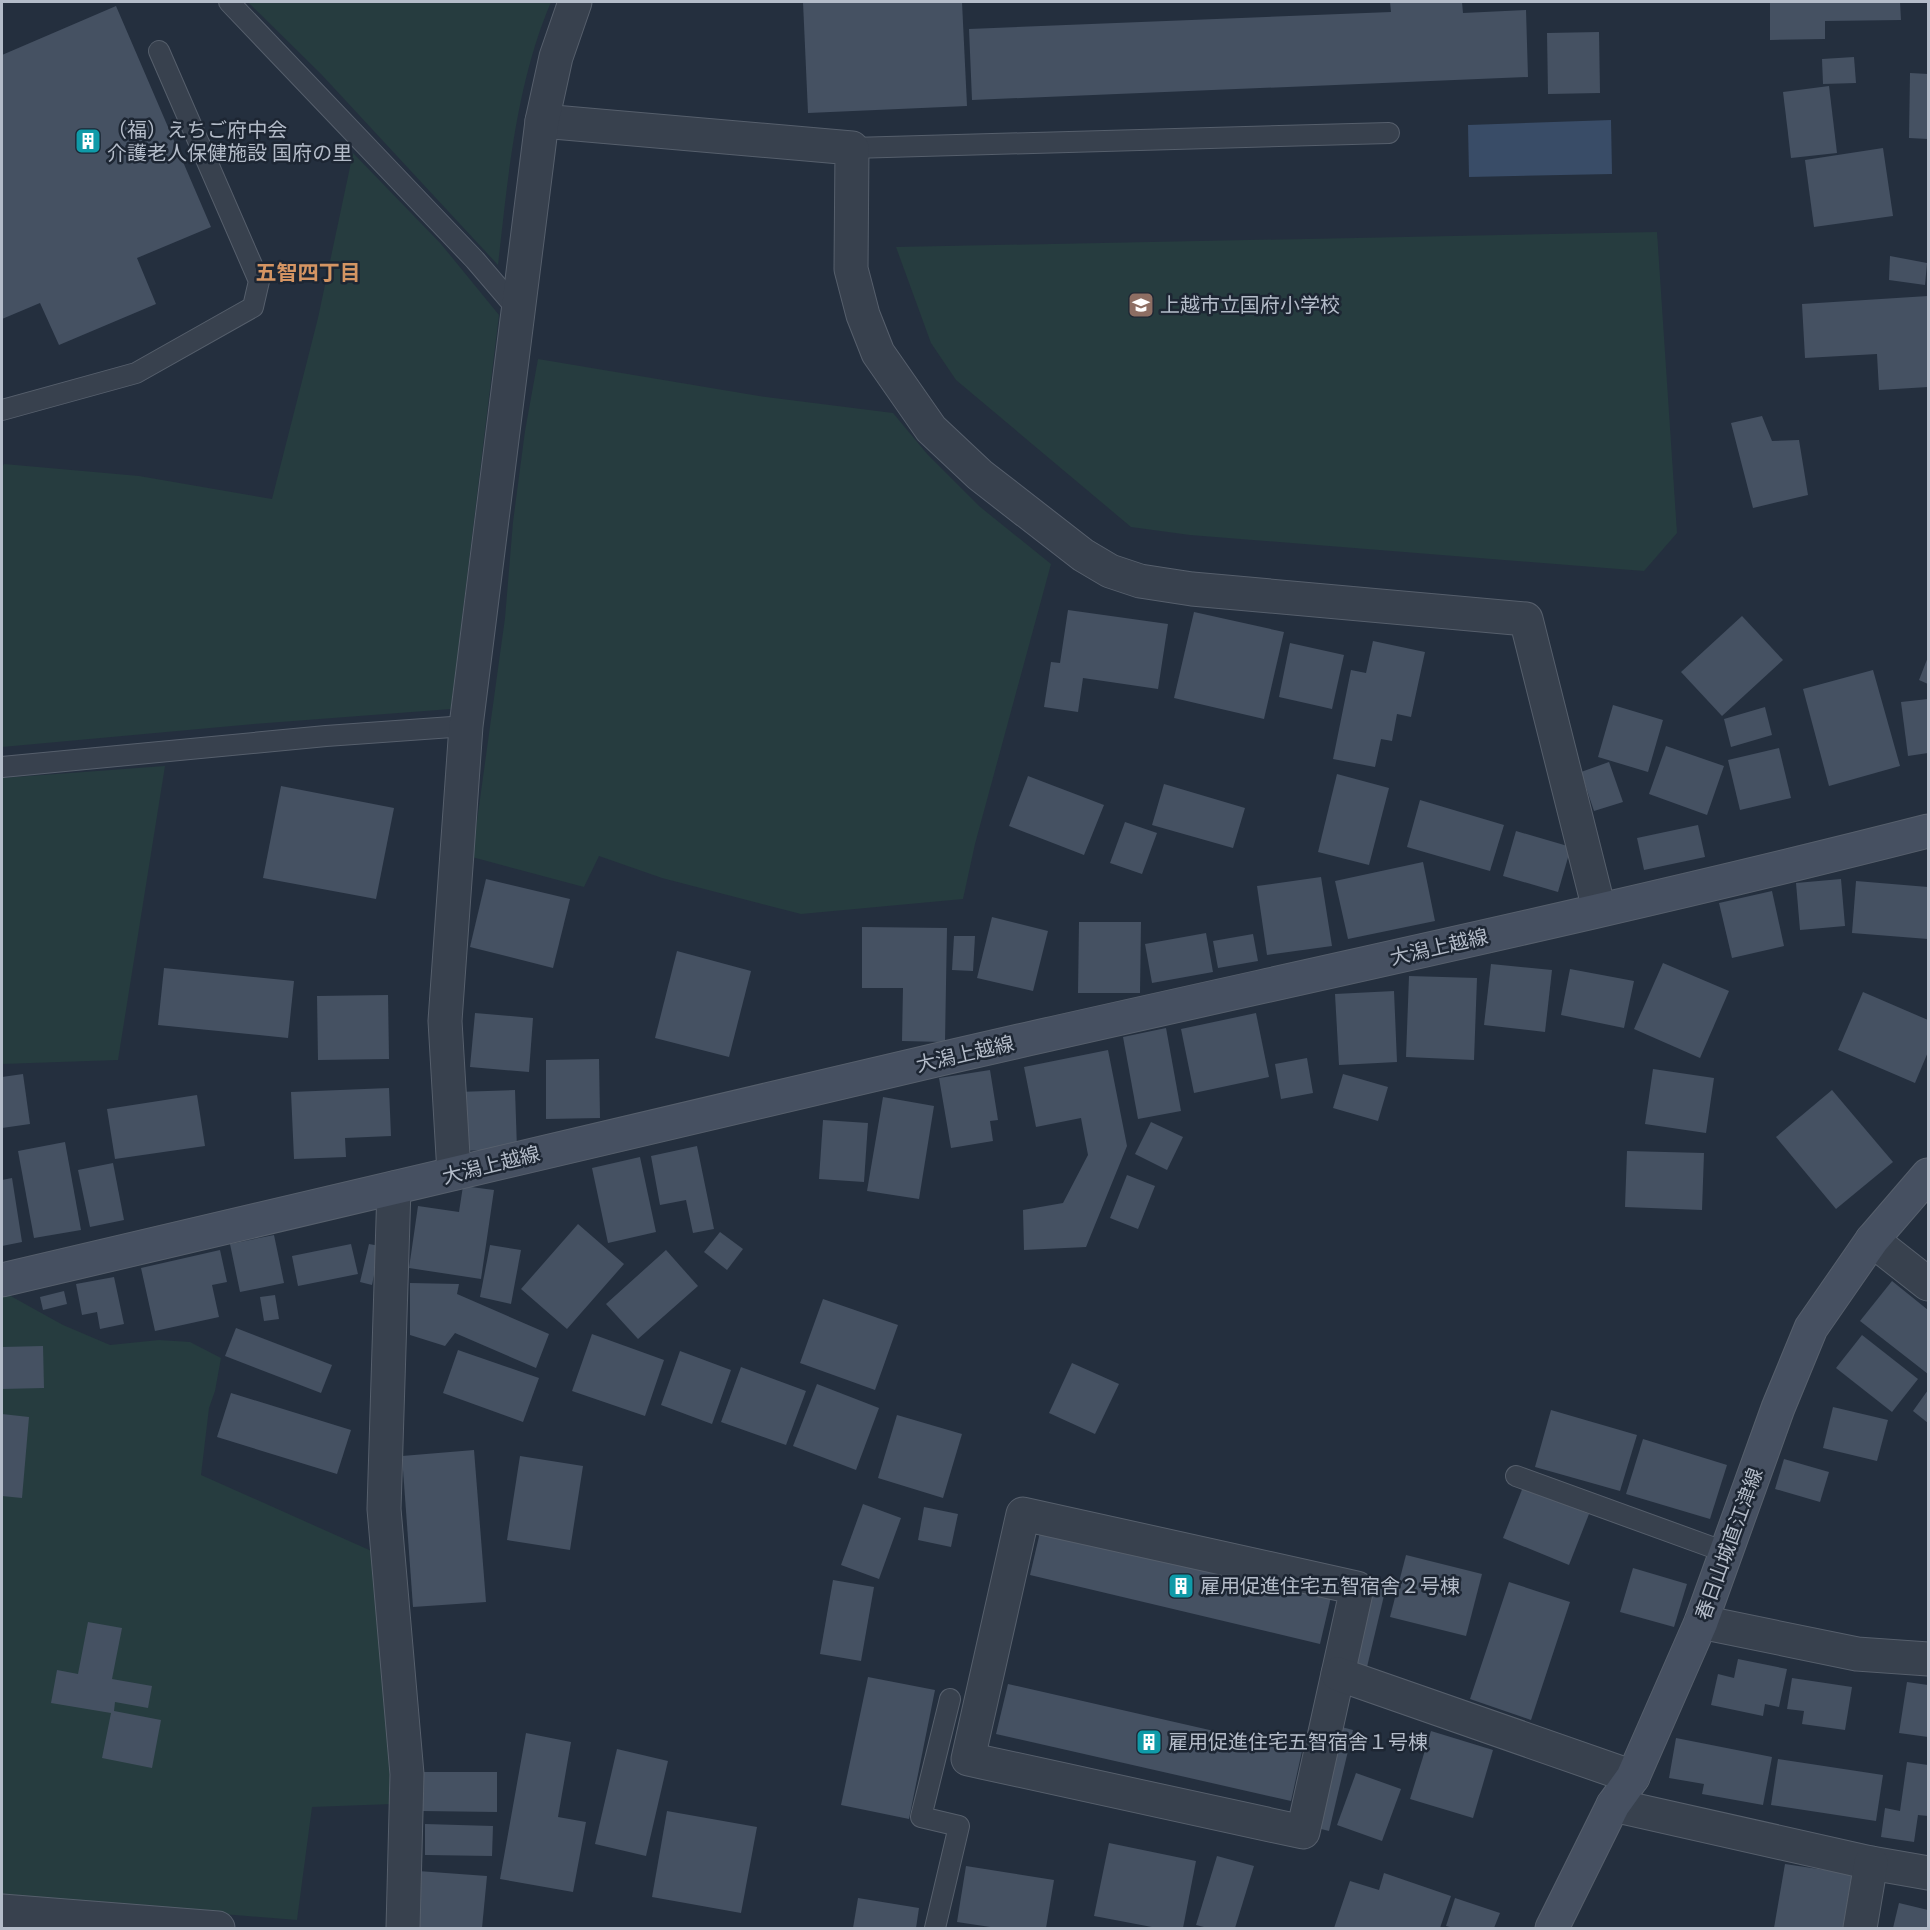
<svg xmlns="http://www.w3.org/2000/svg" width="1930" height="1930" font-family="'DM Sans','Noto Sans JP',sans-serif">
<rect width="100%" height="100%" fill="#242f3e"/>
<!-- green -->
<g fill="#263c3f">
<path d="M248,2H551C516,84 508,177 498,265L321,74Z"/>
<polygon points="353,153 441,244 499,315 451,709 254,724 2,747 2,468 4,464 139,476 272,499 318,318"/>
<polygon points="1657,232 1677,533 1644,571 1190,535 1131,527 956,380 931,343 896,247"/>
<polygon points="538,359 759,396 893,413 928,455 979,506 1051,564 975,844 963,899 801,914 662,878 599,856 584,887 472,857 505,618 513,522 525,431"/>
<polygon points="165,766 118,1060 2,1064 2,778"/>
<polygon points="7,1294 63,1325 110,1345 159,1340 190,1342 221,1358 215,1391 209,1408 201,1475 376,1553 393,1804 312,1807 297,1920 2,1896 2,1295"/>
</g>
<!-- water -->
<polygon fill="#394c67" points="1611,120 1612,174 1469,177 1468,125"/>
<!-- building -->
<g fill="#455162">
<polygon points="803,2 962,2 967,106 808,113"/>
<polygon points="1390,2 1462,2 1463,13 1526,10 1528,77 972,100 969,29 1391,12"/>
<polygon points="1770,2 1900,2 1901,20 1825,21 1825,39 1770,40"/>
<polygon points="116,6 211,227 137,258 156,304 59,345 40,303 2,319 2,55"/>
<polygon points="1599,32 1600,93 1548,94 1547,33"/>
<polygon points="1854,57 1856,83 1823,84 1822,59"/>
<polygon points="1910,73 1928,74 1928,139 1909,138"/>
<polygon points="1829,86 1837,153 1791,158 1783,92"/>
<polygon points="1883,148 1893,216 1814,227 1805,160"/>
<polygon points="1890,256 1927,263 1925,285 1889,280"/>
<polygon points="1928,296 1928,387 1879,390 1877,354 1805,358 1802,304"/>
<polygon points="1762,416 1772,441 1799,440 1808,495 1753,508 1731,423"/>
<polygon points="1068,610 1168,624 1158,689 1083,678 1078,712 1044,707 1051,662 1060,663"/>
<polygon points="1194,612 1284,632 1264,719 1174,698"/>
<polygon points="1742,616 1783,660 1722,716 1681,672"/>
<polygon points="1373,641 1425,652 1411,717 1397,714 1392,741 1381,739 1375,767 1333,759 1351,670 1366,673"/>
<polygon points="1290,643 1344,655 1332,709 1279,697"/>
<polygon points="1928,657 1928,684 1919,680"/>
<polygon points="1873,670 1900,766 1829,786 1803,689"/>
<polygon points="1928,699 1928,753 1908,756 1901,702"/>
<polygon points="1613,705 1663,720 1648,772 1598,757"/>
<polygon points="1765,707 1772,735 1731,747 1724,719"/>
<polygon points="1666,746 1724,766 1707,815 1649,794"/>
<polygon points="1779,748 1791,798 1740,810 1728,760"/>
<polygon points="1609,762 1623,802 1594,811 1581,772"/>
<polygon points="1337,774 1389,788 1369,865 1318,852"/>
<polygon points="1028,776 1104,805 1084,855 1009,826"/>
<polygon points="1164,784 1245,808 1233,848 1152,825"/>
<polygon points="281,786 394,808 376,899 263,878"/>
<polygon points="1420,800 1504,825 1490,871 1407,847"/>
<polygon points="1125,822 1157,833 1142,874 1110,863"/>
<polygon points="1698,825 1705,857 1644,870 1637,838"/>
<polygon points="1516,831 1571,847 1558,892 1503,876"/>
<polygon points="1423,862 1435,921 1348,939 1335,881"/>
<polygon points="1321,877 1332,946 1267,955 1257,886"/>
<polygon points="486,879 570,899 553,968 470,947"/>
<polygon points="1841,879 1845,926 1800,930 1796,883"/>
<polygon points="1856,881 1928,887 1928,939 1852,933"/>
<polygon points="1772,891 1784,946 1732,958 1719,903"/>
<polygon points="992,917 1048,931 1033,991 977,978"/>
<polygon points="1079,922 1141,922 1140,993 1078,993"/>
<polygon points="862,927 947,928 945,1042 902,1041 903,988 862,988"/>
<polygon points="1206,933 1213,972 1152,983 1145,944"/>
<polygon points="1253,934 1258,961 1218,968 1213,941"/>
<polygon points="954,936 975,936 973,971 952,970"/>
<polygon points="677,951 751,971 729,1057 655,1038"/>
<polygon points="1663,963 1729,991 1700,1058 1634,1029"/>
<polygon points="1491,964 1552,970 1545,1032 1484,1025"/>
<polygon points="164,968 294,981 288,1038 158,1025"/>
<polygon points="1570,969 1634,981 1624,1028 1561,1015"/>
<polygon points="1409,976 1477,978 1474,1060 1406,1057"/>
<polygon points="1394,991 1397,1062 1339,1065 1335,994"/>
<polygon points="1863,992 1928,1020 1928,1052 1915,1083 1838,1050"/>
<polygon points="388,995 389,1059 318,1060 317,996"/>
<polygon points="475,1013 533,1018 529,1072 470,1067"/>
<polygon points="1256,1013 1269,1077 1194,1093 1181,1029"/>
<polygon points="1166,1028 1181,1111 1138,1119 1123,1037"/>
<polygon points="1108,1050 1127,1146 1086,1247 1024,1250 1023,1210 1063,1203 1088,1155 1081,1118 1036,1127 1024,1067"/>
<polygon points="1307,1058 1313,1093 1281,1099 1275,1064"/>
<polygon points="599,1059 600,1118 546,1119 546,1060"/>
<polygon points="1653,1069 1714,1078 1706,1133 1645,1124"/>
<polygon points="990,1070 998,1120 990,1121 993,1141 951,1148 939,1078"/>
<polygon points="23,1074 30,1124 2,1128 2,1077"/>
<polygon points="1343,1074 1388,1087 1378,1121 1333,1108"/>
<polygon points="389,1088 391,1136 345,1138 346,1157 294,1159 291,1092"/>
<polygon points="515,1090 517,1149 459,1151 457,1092"/>
<polygon points="1832,1090 1893,1162 1836,1209 1776,1137"/>
<polygon points="197,1095 205,1146 115,1159 107,1109"/>
<polygon points="883,1097 934,1106 919,1199 867,1191"/>
<polygon points="823,1120 868,1123 864,1182 819,1179"/>
<polygon points="1151,1122 1183,1137 1167,1170 1135,1154"/>
<polygon points="65,1142 81,1230 34,1238 18,1151"/>
<polygon points="697,1146 714,1229 693,1233 686,1200 660,1205 651,1156"/>
<polygon points="1627,1151 1704,1153 1702,1210 1625,1207"/>
<polygon points="640,1157 656,1232 608,1243 592,1168"/>
<polygon points="113,1163 124,1220 90,1227 78,1170"/>
<polygon points="1127,1175 1155,1186 1138,1229 1110,1218"/>
<polygon points="12,1178 22,1242 2,1246 2,1180"/>
<polygon points="463,1186 494,1190 481,1279 409,1268 418,1206 459,1212"/>
<polygon points="578,1224 624,1264 567,1329 521,1289"/>
<polygon points="720,1232 743,1249 727,1270 704,1252"/>
<polygon points="274,1235 284,1283 240,1292 230,1244"/>
<polygon points="351,1244 358,1274 298,1286 292,1256"/>
<polygon points="369,1244 380,1246 372,1285 360,1282"/>
<polygon points="490,1245 521,1250 511,1304 480,1297"/>
<polygon points="220,1250 227,1282 212,1285 219,1317 155,1331 141,1268"/>
<polygon points="666,1250 698,1286 638,1339 606,1304"/>
<polygon points="114,1277 124,1324 100,1329 97,1312 82,1315 76,1284"/>
<polygon points="1892,1281 1928,1310 1928,1374 1860,1321"/>
<polygon points="410,1283 459,1284 457,1294 549,1334 536,1368 455,1333 445,1346 410,1335"/>
<polygon points="64,1291 67,1304 43,1310 40,1297"/>
<polygon points="275,1295 279,1319 264,1321 260,1297"/>
<polygon points="823,1299 898,1325 875,1390 800,1363"/>
<polygon points="236,1328 332,1365 321,1393 225,1356"/>
<polygon points="592,1334 664,1360 645,1416 572,1391"/>
<polygon points="1862,1335 1918,1379 1892,1412 1836,1368"/>
<polygon points="43,1346 44,1388 2,1389 2,1347"/>
<polygon points="458,1350 539,1378 523,1422 443,1393"/>
<polygon points="680,1351 731,1370 712,1424 661,1405"/>
<polygon points="1072,1363 1119,1384 1095,1434 1049,1413"/>
<polygon points="741,1367 806,1391 786,1445 721,1422"/>
<polygon points="817,1384 879,1408 856,1470 793,1446"/>
<polygon points="1928,1390 1928,1423 1913,1411"/>
<polygon points="231,1393 351,1430 337,1474 217,1437"/>
<polygon points="1833,1407 1888,1420 1877,1461 1823,1448"/>
<polygon points="1551,1410 1637,1435 1620,1491 1535,1467"/>
<polygon points="2,1414 29,1417 22,1498 2,1496"/>
<polygon points="897,1415 962,1434 943,1498 878,1478"/>
<polygon points="1643,1439 1727,1465 1710,1519 1626,1494"/>
<polygon points="474,1450 486,1602 413,1607 402,1456"/>
<polygon points="520,1456 583,1466 570,1550 507,1540"/>
<polygon points="1784,1459 1829,1472 1820,1502 1775,1489"/>
<polygon points="1523,1487 1589,1514 1569,1565 1503,1538"/>
<polygon points="863,1504 901,1518 879,1579 841,1565"/>
<polygon points="924,1507 958,1514 951,1547 918,1540"/>
<polygon points="1041,1528 1331,1597 1320,1644 1030,1575"/>
<polygon points="1406,1555 1482,1574 1466,1636 1390,1617"/>
<polygon points="1633,1568 1687,1584 1674,1627 1620,1612"/>
<polygon points="833,1580 874,1587 861,1661 820,1654"/>
<polygon points="1371,1580 1387,1583 1367,1667 1349,1662"/>
<polygon points="1509,1582 1570,1602 1531,1720 1470,1699"/>
<polygon points="88,1622 122,1628 112,1679 152,1686 148,1708 115,1702 114,1711 161,1720 152,1768 102,1758 111,1713 51,1703 57,1670 78,1674"/>
<polygon points="1738,1659 1787,1669 1779,1707 1765,1704 1763,1716 1711,1705 1718,1674 1734,1678"/>
<polygon points="868,1677 935,1690 909,1819 841,1805"/>
<polygon points="1792,1678 1852,1687 1845,1730 1802,1724 1804,1711 1787,1709"/>
<polygon points="1907,1682 1928,1685 1928,1737 1899,1733"/>
<polygon points="1008,1684 1302,1751 1291,1801 996,1734"/>
<polygon points="1338,1726 1353,1730 1329,1831 1313,1827"/>
<polygon points="1431,1731 1493,1750 1473,1818 1410,1799"/>
<polygon points="526,1733 571,1742 558,1817 586,1822 573,1892 500,1879"/>
<polygon points="1676,1738 1772,1757 1763,1805 1702,1794 1704,1784 1669,1778"/>
<polygon points="617,1749 668,1761 646,1856 595,1844"/>
<polygon points="1778,1759 1883,1775 1876,1821 1771,1805"/>
<polygon points="1907,1762 1928,1765 1928,1816 1918,1815 1914,1842 1881,1837 1885,1808 1900,1811"/>
<polygon points="421,1772 497,1772 497,1812 421,1811"/>
<polygon points="1356,1773 1401,1789 1382,1841 1337,1825"/>
<polygon points="667,1811 757,1827 741,1913 652,1897"/>
<polygon points="425,1824 493,1826 492,1856 425,1855"/>
<polygon points="1109,1843 1196,1861 1183,1928 1157,1928 1094,1916"/>
<polygon points="1217,1856 1254,1866 1235,1928 1208,1928 1196,1925"/>
<polygon points="1785,1864 1852,1874 1843,1928 1774,1928"/>
<polygon points="966,1866 1054,1880 1046,1928 997,1928 957,1922"/>
<polygon points="418,1871 487,1876 482,1928 413,1928"/>
<polygon points="1384,1873 1451,1896 1440,1928 1334,1928 1350,1881 1379,1890"/>
<polygon points="858,1898 919,1908 916,1928 853,1928"/>
<polygon points="1455,1898 1500,1913 1494,1928 1454,1928 1446,1926"/>
<polygon points="1899,1903 1928,1910 1928,1928 1893,1928"/>
</g>
<g fill="none" stroke-linecap="round" stroke-linejoin="round">
<!-- service casing -->
<g stroke="#565f6c" stroke-width="22">
<g id="service">
<polyline points="229,2 475,260 517,309"/>
<polyline points="852,148 1389,133"/>
<polyline points="2,410 136,373 253,307 259,281 159,51"/>
<polyline points="2,767 326,736 466,726"/>
<polyline points="1516,1476 1728,1553"/>
<polyline points="935,1928 959,1826 921,1817 950,1699"/>
</g>
</g>
<!-- minor casing -->
<g stroke="#565f6c" stroke-width="35">
<g id="minor">
<polyline points="542,121 852,148 851,269 863,315 878,353 931,429 980,475 1083,555 1110,571 1140,581 1192,589 1526,619 1599,909"/>
<polyline points="454,1173 445,1021 466,726 542,121 556,57 575,2"/>
<polyline points="394,1188 384,1509 407,1774 403,1928"/>
<polyline points="1872,1240 1928,1284"/>
<polygon points="1023,1514 1357,1588 1303,1832 968,1759"/>
<polyline points="1701,1622 1857,1654 1928,1659"/>
<polyline points="1338,1674 1633,1777"/>
<polyline points="1613,1805 1871,1863 1928,1873"/>
<polyline points="2,1911 218,1928"/>
<polyline points="1860,1928 1871,1863"/>
</g>
</g>
<!-- secondary casing -->
<g stroke="#565f6c" stroke-width="35">
<g id="secondary">
<path d="M2,1280C343,1200 685,1117 1028,1039C1328,971 1630,907 1928,831"/>
<polyline points="1552,1928 1613,1805 1633,1777 1701,1622 1778,1408 1811,1328 1872,1240 1928,1175"/>
</g>
</g>
<!-- service -->
<use href="#service" stroke="#38414e" stroke-width="20"/>
<!-- minor -->
<use href="#minor" stroke="#38414e" stroke-width="33"/>
<!-- secondary -->
<use href="#secondary" stroke="#465061" stroke-width="33"/>
</g>
<!-- icons -->
<defs>
<g id="building-square" transform="scale(1.35)"><rect x="-9" y="-9" width="18" height="18" rx="4" fill="#0f9aa8" stroke="#1d2633"/><path d="M-4-6H4V6H1V3H-1V6H-4ZM-2.5-4.3h1.7v1.8h-1.7ZM.8-4.3h1.7v1.8H.8ZM-2.5-1h1.7V.8h-1.7ZM.8-1h1.7V.8H.8Z" fill="#fff"/></g>
<g id="school-square" transform="scale(1.35)"><rect x="-9" y="-9" width="18" height="18" rx="4" fill="#8d6e63" stroke="#1d2633"/><path d="M0-5L7-2L0 1L-7-2ZM-4 1L0 2.5L4 1V4Q0 6-4 4Z" fill="#fff"/></g>
</defs>
<g fill-rule="evenodd">
<use href="#building-square" x="88" y="141"/>
<use href="#school-square" x="1141" y="305"/>
<use href="#building-square" x="1181" y="1586"/>
<use href="#building-square" x="1149" y="1742"/>
</g>
<g text-anchor="middle" dominant-baseline="central" stroke-width="5" stroke-linejoin="round" paint-order="stroke">
<!-- poi labels -->
<g font-size="20" fill="#b4bcc9" stroke="#1d2633" text-anchor="start">
<text x="107" y="130">（福）えちご府中会<tspan x="107" dy="23">介護老人保健施設 国府の里</tspan></text>
<text x="1160" y="305">上越市立国府小学校</text>
<text x="1200" y="1586">雇用促進住宅五智宿舎２号棟</text>
<text x="1168" y="1742">雇用促進住宅五智宿舎１号棟</text>
</g>
<!-- street labels -->
<g font-size="20" fill="#b4bcc9" stroke="#1d2633">
<text transform="translate(1439 947) rotate(-13)">大潟上越線</text>
<text transform="translate(965 1054) rotate(-13)">大潟上越線</text>
<text transform="translate(491 1165) rotate(-14)">大潟上越線</text>
<text transform="translate(1729 1544) rotate(-70)">春日山城直江津線</text>
</g>
<!-- neighbourhood labels -->
<g font-size="21" font-weight="bold" fill="#d59563" stroke="#1d2633">
<text x="308" y="273">五智四丁目</text>
</g>
</g>
<!-- border -->
<rect width="1930" height="1930" fill="none" stroke="#b4bcc9" stroke-width="6"/>
</svg>
